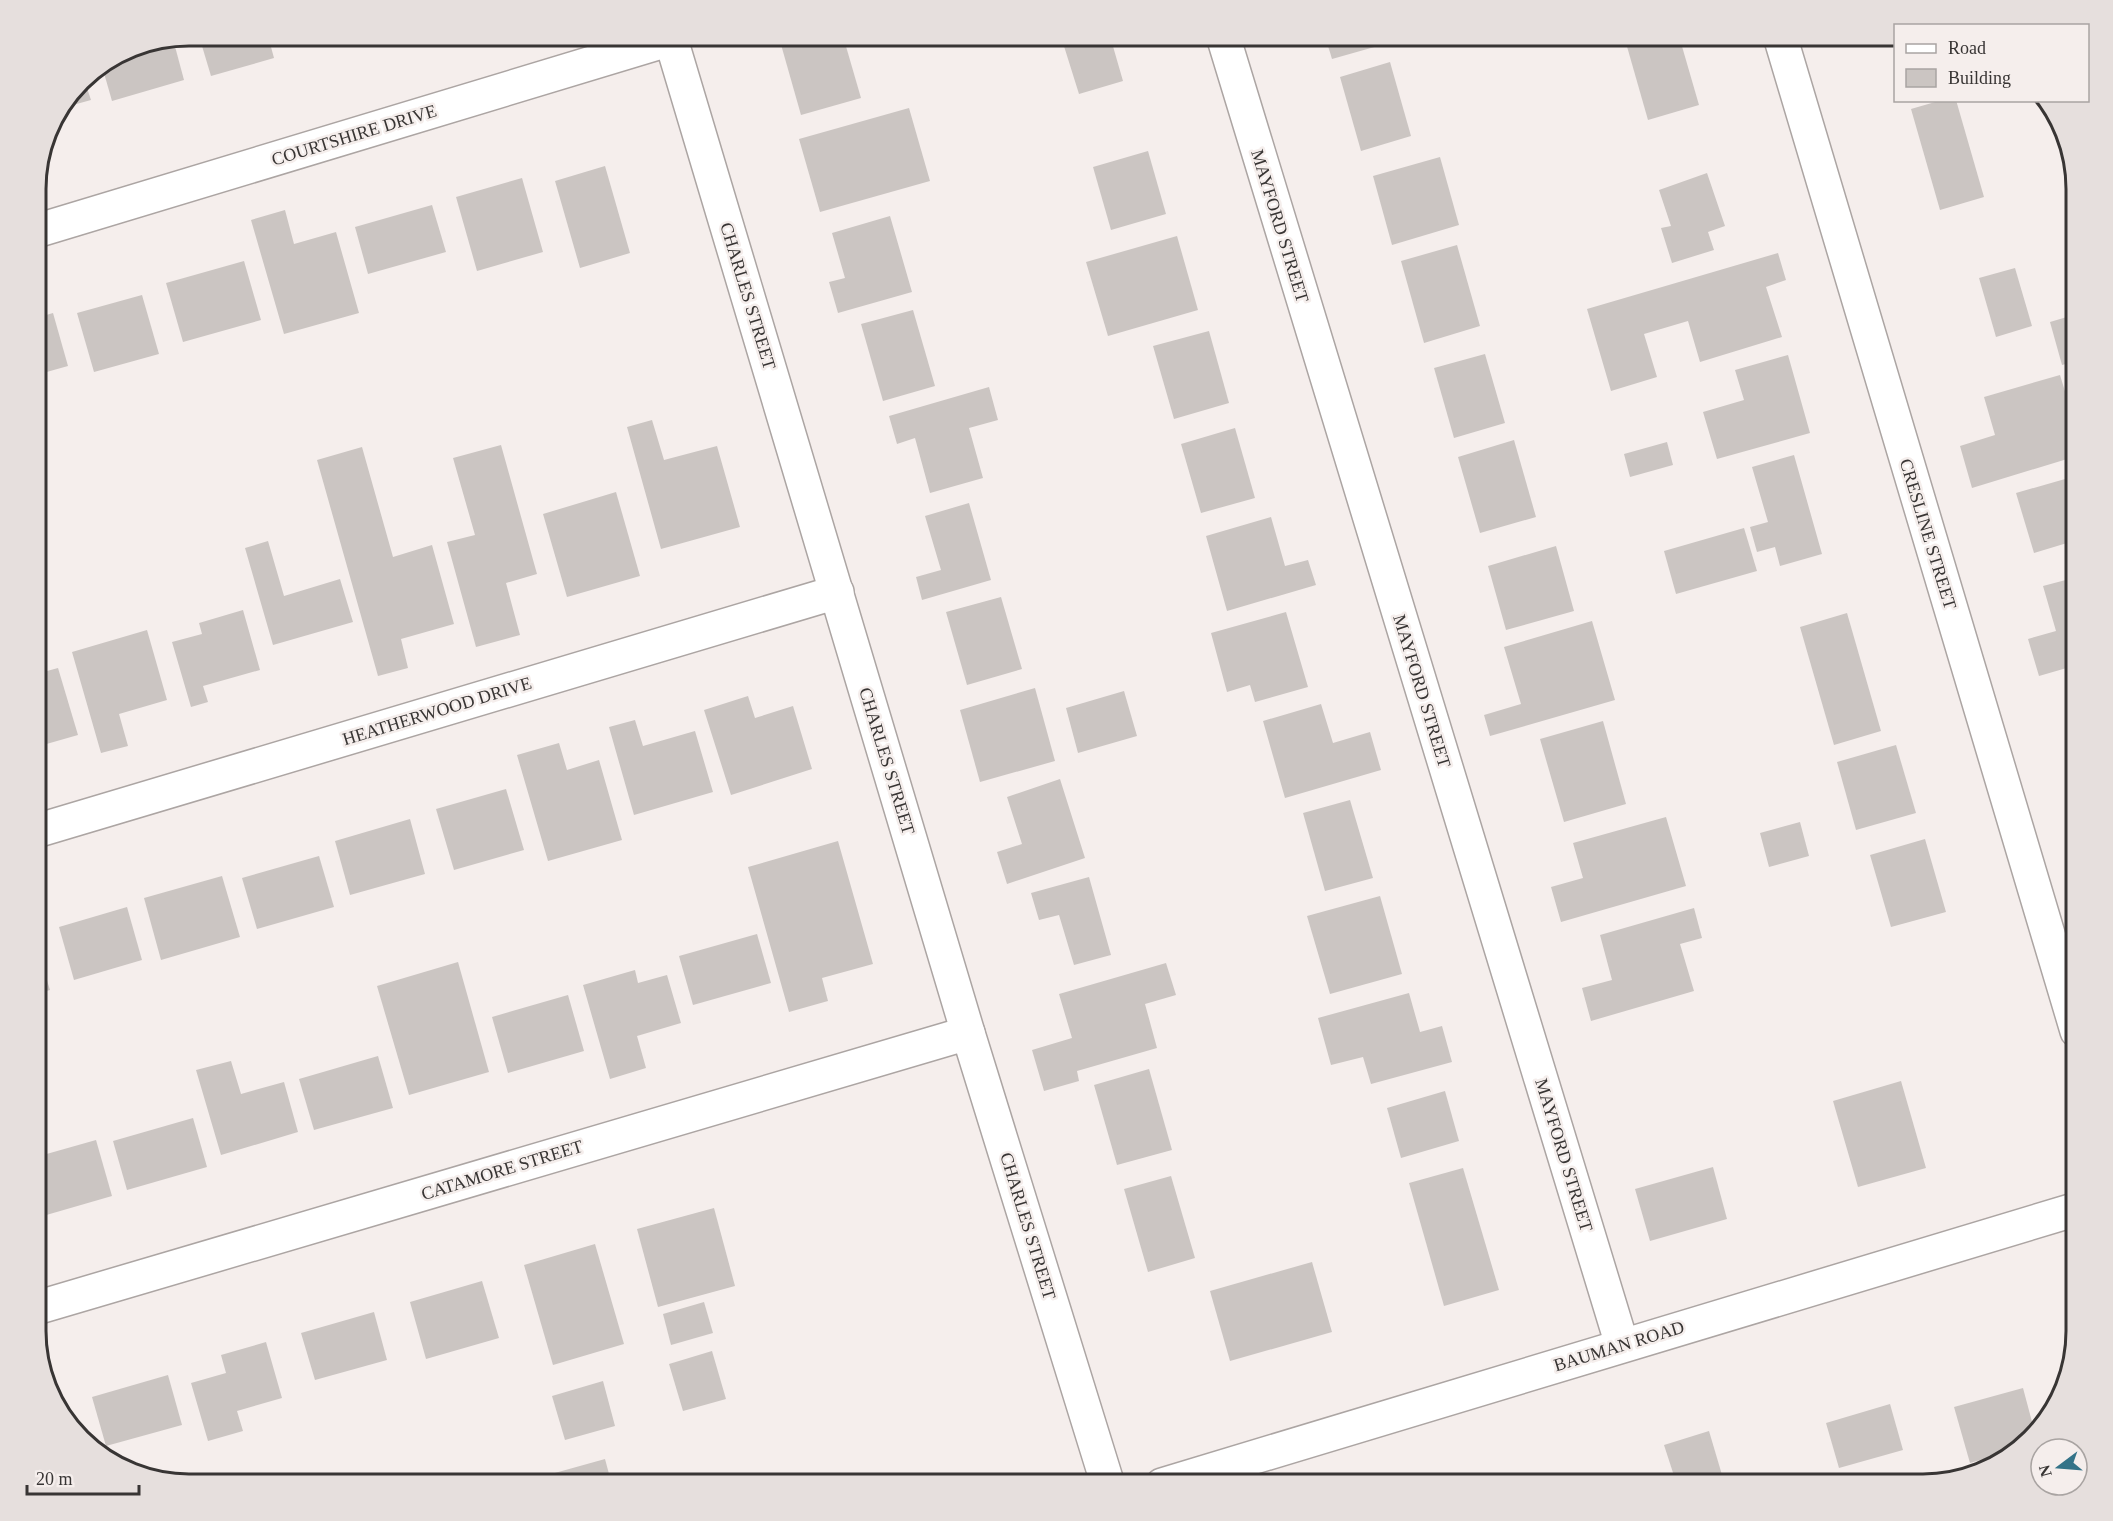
<svg xmlns="http://www.w3.org/2000/svg" width="2113" height="1521" font-family="'Times New Roman',serif">
<rect width="100%" height="100%" fill="#f5eeec"/>
<!-- building -->
<g fill="#cbc5c2">
<polygon points="199,36 268,36 274,58 211,76"/>
<polygon points="354,36 370,36 370,37 356,41"/>
<polygon points="507,36 522,36 522,37 508,41"/>
<polygon points="797,36 843,36 861,98 801,115 780,41"/>
<polygon points="1047,36 1110,36 1123,81 1079,94 1063,43 1050,47"/>
<polygon points="1325,36 1382,36 1385,44 1332,59"/>
<polygon points="1624,36 1679,36 1699,105 1648,120"/>
<polygon points="173,39 184,80 112,101 102,66 131,48"/>
<polygon points="1390,62 1411,136 1361,151 1340,77"/>
<polygon points="84,79 91,100 62,108 70,98"/>
<polygon points="1942,100 1956,100 1984,197 1940,210 1911,109"/>
<polygon points="909,108 930,181 820,212 799,139"/>
<polygon points="1148,151 1166,214 1111,230 1093,167"/>
<polygon points="1440,157 1459,225 1392,245 1373,176"/>
<polygon points="605,166 630,253 580,268 555,181"/>
<polygon points="1707,173 1725,226 1708,232 1714,250 1672,263 1661,228 1671,226 1659,190"/>
<polygon points="522,178 543,252 477,271 456,197"/>
<polygon points="432,205 446,252 368,274 355,227"/>
<polygon points="285,210 294,244 336,232 359,313 284,334 251,220"/>
<polygon points="890,216 912,292 838,313 829,282 845,278 832,233"/>
<polygon points="1177,236 1198,310 1108,336 1086,262"/>
<polygon points="1457,245 1480,326 1424,343 1401,261"/>
<polygon points="1778,253 1786,280 1766,287 1782,337 1700,362 1688,321 1644,334 1657,377 1611,391 1587,309"/>
<polygon points="244,261 261,320 183,342 166,283"/>
<polygon points="2015,268 2032,326 1996,337 1979,278"/>
<polygon points="142,295 159,354 94,372 77,313"/>
<polygon points="913,310 935,386 883,401 861,324"/>
<polygon points="53,313 68,366 36,375 36,318"/>
<polygon points="2077,314 2077,361 2062,365 2050,322"/>
<polygon points="1209,331 1229,403 1174,419 1153,346"/>
<polygon points="1485,354 1505,423 1454,438 1434,368"/>
<polygon points="1788,355 1810,433 1717,459 1703,412 1744,400 1735,370"/>
<polygon points="2060,375 2077,431 2077,456 1972,488 1960,446 1995,435 1984,397"/>
<polygon points="989,387 998,420 969,428 983,478 930,493 915,438 897,444 889,416"/>
<polygon points="652,420 664,460 717,446 740,527 661,549 627,427"/>
<polygon points="1235,428 1255,498 1201,513 1181,444"/>
<polygon points="1514,440 1536,517 1480,533 1458,457"/>
<polygon points="1667,442 1673,465 1630,477 1624,454"/>
<polygon points="501,445 537,574 506,583 520,635 476,647 447,542 475,535 453,458"/>
<polygon points="362,447 393,557 432,545 454,624 401,639 408,668 378,676 317,460"/>
<polygon points="1794,455 1822,554 1780,566 1775,547 1757,552 1750,527 1768,522 1752,467"/>
<polygon points="2072,477 2077,495 2077,540 2034,553 2016,493"/>
<polygon points="616,492 640,576 567,597 543,514"/>
<polygon points="969,503 991,580 922,600 916,577 941,570 925,516"/>
<polygon points="1271,517 1285,566 1308,560 1316,585 1227,611 1206,536"/>
<polygon points="1744,528 1757,571 1676,594 1664,551"/>
<polygon points="268,541 284,596 340,579 353,622 273,645 245,548"/>
<polygon points="1556,546 1574,611 1506,630 1488,566"/>
<polygon points="2077,577 2077,665 2039,676 2028,639 2056,631 2043,586"/>
<polygon points="1001,597 1022,669 967,685 946,612"/>
<polygon points="243,610 260,670 203,686 208,702 191,707 172,642 202,634 199,623"/>
<polygon points="1286,612 1308,687 1255,702 1250,685 1227,692 1211,633"/>
<polygon points="1847,613 1881,731 1834,745 1800,627"/>
<polygon points="1592,621 1615,700 1490,736 1484,715 1521,704 1504,647"/>
<polygon points="147,630 167,700 119,714 128,746 101,753 72,652"/>
<polygon points="58,668 78,735 36,747 36,674"/>
<polygon points="1035,688 1055,761 980,782 960,710"/>
<polygon points="1124,691 1137,736 1078,753 1066,708"/>
<polygon points="748,696 755,718 793,706 812,769 731,795 704,710"/>
<polygon points="1321,704 1333,743 1370,732 1381,770 1285,798 1263,721"/>
<polygon points="635,720 643,746 695,731 713,792 634,815 609,727"/>
<polygon points="1603,721 1626,804 1564,822 1540,739"/>
<polygon points="2077,741 2077,763 2072,765 2066,744"/>
<polygon points="559,743 567,770 599,760 622,840 548,861 517,755"/>
<polygon points="1896,745 1916,813 1856,830 1837,762"/>
<polygon points="1060,779 1085,858 1007,884 997,852 1022,844 1007,797"/>
<polygon points="506,789 524,850 454,870 436,809"/>
<polygon points="1350,800 1373,878 1325,891 1303,813"/>
<polygon points="1666,817 1686,886 1561,922 1551,887 1583,878 1573,843"/>
<polygon points="410,819 425,874 350,895 335,841"/>
<polygon points="1800,822 1809,856 1769,867 1760,833"/>
<polygon points="1925,839 1946,912 1891,927 1870,855"/>
<polygon points="838,841 873,964 822,978 828,1001 789,1012 748,867"/>
<polygon points="319,856 334,907 257,929 242,878"/>
<polygon points="222,876 240,937 161,960 144,898"/>
<polygon points="1089,877 1111,955 1074,965 1059,915 1039,920 1031,893"/>
<polygon points="1380,896 1402,974 1330,994 1307,916"/>
<polygon points="127,907 142,960 74,980 59,927"/>
<polygon points="1694,908 1702,938 1680,944 1694,991 1591,1021 1582,988 1612,980 1600,935"/>
<polygon points="757,934 771,983 693,1005 679,956"/>
<polygon points="36,945 50,990 36,994"/>
<polygon points="458,962 489,1072 409,1095 377,986"/>
<polygon points="1166,963 1176,995 1145,1004 1157,1048 1077,1071 1079,1081 1044,1091 1032,1050 1072,1038 1059,994"/>
<polygon points="635,970 638,983 667,975 681,1023 637,1036 646,1068 610,1079 583,985"/>
<polygon points="1409,993 1420,1032 1442,1026 1452,1062 1371,1084 1363,1057 1331,1065 1318,1018"/>
<polygon points="568,995 584,1051 508,1073 492,1017"/>
<polygon points="378,1056 393,1108 314,1130 299,1079"/>
<polygon points="231,1061 241,1094 284,1082 298,1132 221,1155 196,1070"/>
<polygon points="1149,1069 1172,1150 1117,1165 1094,1085"/>
<polygon points="1901,1081 1926,1168 1858,1187 1833,1101"/>
<polygon points="1445,1091 1459,1141 1401,1158 1387,1108"/>
<polygon points="193,1118 207,1167 127,1190 113,1141"/>
<polygon points="96,1140 112,1196 36,1218 36,1157"/>
<polygon points="1713,1167 1727,1219 1650,1241 1635,1189"/>
<polygon points="1463,1168 1499,1290 1444,1306 1409,1183"/>
<polygon points="1171,1176 1195,1258 1148,1272 1124,1189"/>
<polygon points="714,1208 735,1286 658,1307 637,1229"/>
<polygon points="595,1244 624,1344 553,1365 524,1265"/>
<polygon points="1312,1262 1332,1332 1230,1361 1210,1291"/>
<polygon points="482,1281 499,1338 426,1359 410,1302"/>
<polygon points="704,1302 713,1333 671,1345 663,1314"/>
<polygon points="374,1312 387,1360 315,1380 301,1333"/>
<polygon points="266,1342 282,1398 237,1411 243,1431 208,1441 191,1383 226,1373 221,1355"/>
<polygon points="712,1351 726,1399 683,1411 669,1364"/>
<polygon points="168,1375 182,1425 106,1446 92,1397"/>
<polygon points="603,1381 615,1426 565,1440 552,1396"/>
<polygon points="2023,1388 2035,1433 2015,1450 1970,1463 1954,1407"/>
<polygon points="65,1404 71,1425 56,1407"/>
<polygon points="1890,1404 1903,1450 1839,1468 1826,1423"/>
<polygon points="1709,1431 1725,1485 1677,1485 1664,1445"/>
<polygon points="605,1459 612,1485 546,1485 544,1476"/>
</g>
<g fill="none" stroke-linecap="round" stroke-linejoin="round">
<!-- minor casing -->
<g stroke="#aca5a3" stroke-width="36">
<g id="minor">
<polyline points="670,36 968,1033 1108,1485"/>
<polyline points="1223,36 1622,1345"/>
<polyline points="1780,36 2077,1031"/>
<polyline points="36,231 671,39"/>
<polyline points="36,831 837,592"/>
<polyline points="36,1308 968,1033"/>
</g>
</g>
<!-- tertiary casing -->
<g stroke="#aca5a3" stroke-width="36">
<polyline id="tertiary" points="1162,1485 2077,1209"/>
</g>
<!-- minor -->
<use href="#minor" stroke="#fff" stroke-width="33"/>
<!-- tertiary -->
<use href="#tertiary" stroke="#fff" stroke-width="33"/>
</g>
<g text-anchor="middle" dominant-baseline="central" stroke-width="5" stroke-linejoin="round" paint-order="stroke">
<!-- street labels -->
<g font-size="18" fill="#383534" stroke="#f5eeec">
<text transform="translate(354 135) rotate(-17)">COURTSHIRE DRIVE</text>
<text transform="translate(1280 226) rotate(73)">MAYFORD STREET</text>
<text transform="translate(748 296) rotate(73)">CHARLES STREET</text>
<text transform="translate(1928 534) rotate(73)">CRESLINE STREET</text>
<text transform="translate(1422 691) rotate(73)">MAYFORD STREET</text>
<text transform="translate(437 711) rotate(-17)">HEATHERWOOD DRIVE</text>
<text transform="translate(887 761) rotate(73)">CHARLES STREET</text>
<text transform="translate(1564 1155) rotate(73)">MAYFORD STREET</text>
<text transform="translate(502 1170) rotate(-17)">CATAMORE STREET</text>
<text transform="translate(1028 1226) rotate(73)">CHARLES STREET</text>
<text transform="translate(1619 1346) rotate(-17)">BAUMAN ROAD</text>
</g>
</g>
<!-- crop -->
<path d="M0 0H2113V1521H0ZM189 46H1923A143 143 0 0 1 2066 189V1331A143 143 0 0 1 1923 1474H189A143 143 0 0 1 46 1331V189A143 143 0 0 1 189 46Z" fill="#e6dfdd" fill-rule="evenodd"/>
<path fill="none" stroke="#383534" stroke-width="3" d="M189 46H1923A143 143 0 0 1 2066 189V1331A143 143 0 0 1 1923 1474H189A143 143 0 0 1 46 1331V189A143 143 0 0 1 189 46Z"/>
<!-- legend -->
<rect x="1894" y="24" width="195" height="78" fill="#f5eeec" stroke="#a9a4a2" stroke-width="1.5"/>
<rect x="1906" y="44" width="30" height="9" fill="#ffffff" stroke="#a9a4a2" stroke-width="1.5"/>
<text x="1948" y="54" font-size="18" fill="#383534">Road</text>
<rect x="1906" y="69" width="30" height="18" fill="#cbc5c2" stroke="#a9a4a2" stroke-width="1.5"/>
<text x="1948" y="84" font-size="18" fill="#383534">Building</text>
<!-- north arrow -->
<g transform="translate(2059 1467) rotate(254)"><circle r="28" fill="#f5eeec" stroke="#a9a4a2" stroke-width="1.5"/>
<path d="M0-4.5L10 22L0 15L-10 22Z" fill="#347388"/>
<text y="-9" font-size="16" font-weight="bold" text-anchor="middle" fill="#383534">N</text>
</g>
<!-- scale -->
<path d="M27 1485v9h112v-9" fill="none" stroke="#383534" stroke-width="3"/>
<text x="36" y="1485" font-size="18" fill="#383534" stroke="#f5eeec" stroke-width="4.5" paint-order="stroke">20 m</text>
</svg>
